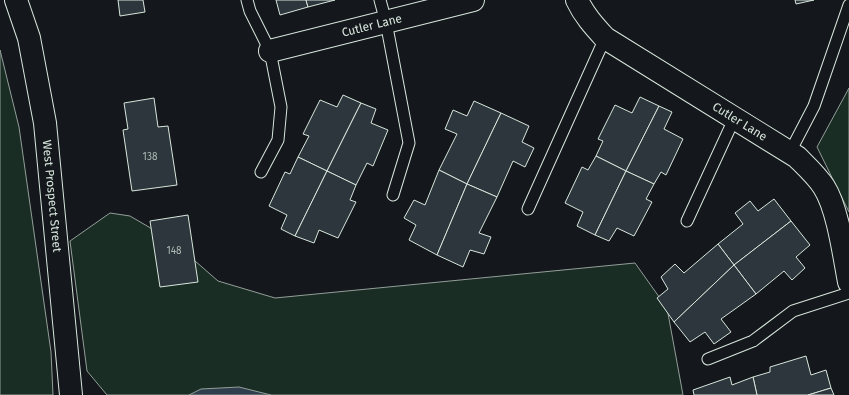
<svg xmlns="http://www.w3.org/2000/svg" width="849" height="395" font-family="'Fira Sans',sans-serif">
<rect width="100%" height="100%" fill="#14181c"/>
<!-- green -->
<g fill="#1a2d24" stroke="#939e99">
<polygon points="0,50 19,127 51,352 53,395 0,395"/>
<polygon points="849,88 849,212 817,147"/>
<polygon points="110,213 130,216 171,240 218,281 275,298 635,263 667,308 683,395 107,395 87,371 70,241"/>
</g>
<!-- water -->
<polygon fill="#2f3f4d" stroke="#939e99" points="239,387 271,395 189,395 201,389"/>
<!-- building -->
<g fill="#2c363c" stroke="#d8e6dc">
<polygon points="118,0 143,0 145,12 120,16"/>
<polygon points="276,0 306,0 308,7 280,15"/>
<polygon points="306,0 335,0 308,7"/>
<polygon points="795,0 814,0 796,4"/>
<polygon points="343,95 361,103 327,171 298,157 309,136 303,134 320,100 337,107"/>
<polygon points="640,97 659,106 626,171 596,156 603,141 598,139 615,105 632,113"/>
<polygon points="154,98 158,127 168,126 177,185 132,191 123,130 128,129 124,103"/>
<polygon points="474,101 501,113 467,184 439,170 457,134 445,129 453,110 467,116"/>
<polygon points="361,103 376,109 371,123 388,130 373,166 367,163 356,185 327,171"/>
<polygon points="659,106 672,112 664,129 683,139 666,175 661,172 654,184 626,171"/>
<polygon points="501,113 529,126 522,142 534,148 525,167 513,161 497,197 467,184"/>
<polygon points="596,156 626,171 595,235 577,226 583,212 565,203 582,167 588,170"/>
<polygon points="298,157 327,171 295,236 281,229 287,215 269,206 285,172 290,174"/>
<polygon points="439,170 467,184 437,255 409,240 416,225 404,218 414,200 425,205"/>
<polygon points="327,171 356,185 350,200 356,202 338,238 319,230 314,243 295,236"/>
<polygon points="626,171 654,184 646,199 652,202 634,236 617,228 609,241 595,235"/>
<polygon points="467,184 497,197 479,233 491,237 484,254 470,250 463,267 437,255"/>
<polygon points="774,199 791,221 734,265 718,244 743,224 735,213 750,201 758,211"/>
<polygon points="188,215 198,282 160,287 150,221"/>
<polygon points="791,221 810,245 796,257 805,268 792,280 784,271 756,294 734,265"/>
<polygon points="718,244 734,265 674,322 657,298 668,289 661,277 675,264 684,273"/>
<polygon points="734,265 756,294 721,319 731,332 714,344 705,332 690,342 674,322"/>
<polygon points="806,356 811,375 826,370 831,388 808,395 757,395 753,377 770,372 770,367"/>
<polygon points="730,377 732,385 753,377 757,395 694,395 693,390"/>
<polygon points="831,388 834,395 808,395"/>
</g>
<g fill="none" stroke-linecap="round" stroke-linejoin="round">
<!-- lane casing -->
<g stroke="#d8e6dc" stroke-width="13">
<g id="lane">
<polyline points="247,0 250,11 270,51 281,107 278,140 261,172"/>
<polyline points="380,0 386,22 409,143 393,195"/>
<polyline points="790,152 814,106 849,5"/>
<polyline points="528,209 605,38"/>
<polyline points="687,221 735,117"/>
<polyline points="708,359 753,341 793,311 849,293"/>
</g>
</g>
<!-- street casing -->
<g stroke="#d8e6dc" stroke-width="24">
<g id="street">
<path id="s1" d="M577,0C584,15 594,26 605,38L797,157C806,166 817,176 824,187C838,209 844,256 849,282"/>
<path id="s2" d="M270,51L473,0"/>
</g>
</g>
<!-- secondary casing -->
<g stroke="#d8e6dc" stroke-width="24">
<g id="secondary">
<path id="s3" d="M16,0L29,38L45,123L71,395"/>
</g>
</g>
<!-- lane -->
<use href="#lane" stroke="#14181c" stroke-width="11"/>
<!-- street -->
<use href="#street" stroke="#14181c" stroke-width="22"/>
<!-- secondary -->
<use href="#secondary" stroke="#14181c" stroke-width="22"/>
</g>
<g text-anchor="middle" dominant-baseline="central" stroke-width="3" stroke-linejoin="round" paint-order="stroke">
<!-- number labels -->
<g font-size="10" fill="#adbab4">
<text x="150" y="157">138</text>
<text x="174" y="251">148</text>
</g>
<!-- street labels -->
<g font-size="12" fill="#d8e6dc" stroke="#14181c">
<text stroke="none"><textPath href="#s2" startOffset="105">Cutler Lane</textPath></text>
<text stroke="none"><textPath href="#s1" startOffset="206">Cutler Lane</textPath></text>
<text stroke="none"><textPath href="#s3" startOffset="200">West Prospect Street</textPath></text>
</g>
</g>
</svg>
